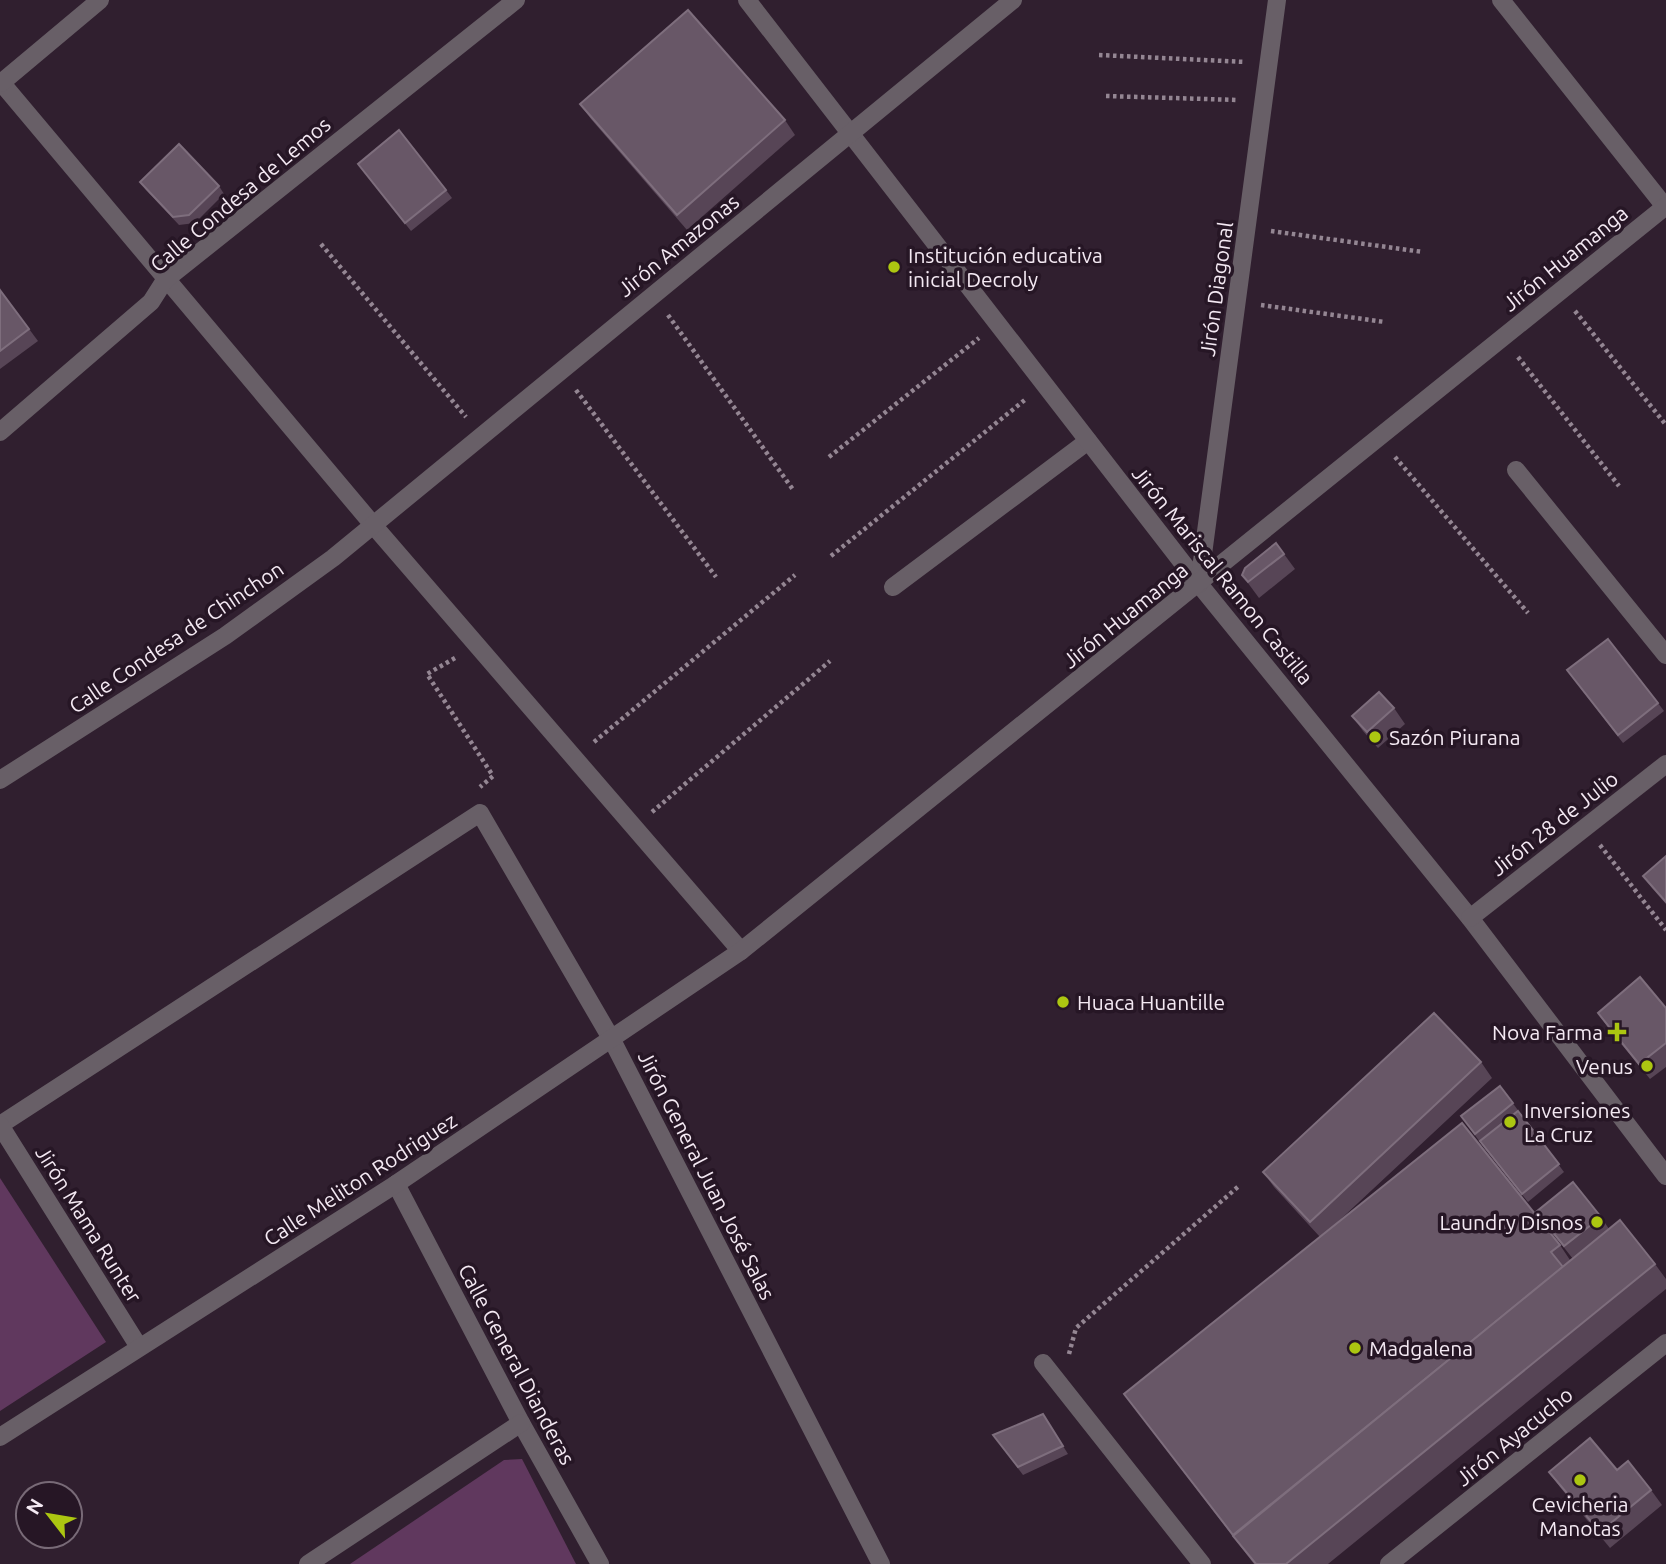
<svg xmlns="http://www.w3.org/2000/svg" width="1666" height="1564" font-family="Ubuntu,sans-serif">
<rect width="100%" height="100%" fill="#301f2f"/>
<!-- green -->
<g fill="#60385e">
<polygon points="0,1178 106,1342 0,1411"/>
<polygon points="522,1459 576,1564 350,1564 504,1460"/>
</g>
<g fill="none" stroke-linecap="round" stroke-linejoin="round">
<!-- path -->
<g stroke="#948693" stroke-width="4.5" stroke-dasharray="3.5 3.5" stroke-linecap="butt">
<polyline points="1099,55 1245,62"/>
<polyline points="1106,96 1238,100"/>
<polyline points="1271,231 1423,252"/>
<polyline points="321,244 466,417"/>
<polyline points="1261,305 1385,322"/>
<polyline points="1575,311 1666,425"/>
<polyline points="668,315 794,491"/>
<polyline points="1518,357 1619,486"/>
<polyline points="576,390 716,577"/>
<polyline points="829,457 979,338"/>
<polyline points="1395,457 1528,613"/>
<polyline points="831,556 1026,399"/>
<polyline points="455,658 427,674 493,776 480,787"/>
<polyline points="594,742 795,575"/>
<polyline points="652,812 830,661"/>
<polyline points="1600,845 1666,930"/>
<polyline points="1069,1354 1076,1328 1240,1185"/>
</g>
<!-- service -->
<g stroke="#685f67" stroke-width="18">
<polyline points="1516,470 1666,655"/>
<polyline points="893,587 1088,441"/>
</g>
<!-- minor -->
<g stroke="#685f67" stroke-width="18">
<polyline points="747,0 1199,584 1470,918 1666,1176"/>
<polyline points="1501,0 1666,208"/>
<polyline points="0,81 374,526 741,951"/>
<polyline points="1,83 100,0"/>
<polyline points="0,432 151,302 165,280 516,0"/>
<polyline points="1199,584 1277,0"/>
<polyline points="0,780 225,636 333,558 1013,0"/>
<polyline points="1470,918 1666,764"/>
<polyline points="0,1125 480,813 612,1040 881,1564"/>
<polyline points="0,1125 139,1347"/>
<polyline points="396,1184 521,1423 600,1564"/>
<polyline points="1043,1363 1202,1564"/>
<polyline points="0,1437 396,1184 741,951 1666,206"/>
<polyline points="308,1564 521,1423"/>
<polyline points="1389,1564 1666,1343"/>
</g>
</g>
<!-- wall -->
<g fill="#574556">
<polygon points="580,104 785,120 795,135 687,230 591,119"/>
<polygon points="358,164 446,190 452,198 411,231"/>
<polygon points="140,182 219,186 224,194 195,223 179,225 146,190"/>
<polygon points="0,290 38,341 0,369"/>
<polygon points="1284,554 1295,569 1259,598 1242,575"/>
<polygon points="1573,678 1658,703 1664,711 1623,743"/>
<polygon points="1394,708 1405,724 1378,748 1363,731 1352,716"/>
<polygon points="1666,856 1666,904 1652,888 1643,876"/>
<polygon points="1666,1008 1666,1067 1650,1079 1609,1029 1598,1013"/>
<polygon points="1481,1062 1492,1078 1328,1231 1560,1245 1570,1260 1573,1259 1536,1212 1601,1217 1609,1229 1655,1264 1666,1279 1666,1289 1328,1564 1254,1564 1124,1394 1320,1237 1274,1187 1263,1172"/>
<polygon points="1500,1086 1564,1172 1528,1202 1485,1149 1461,1116"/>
<polygon points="1043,1414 1068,1454 1023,1475 993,1435"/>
<polygon points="1617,1470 1651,1490 1662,1505 1610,1548 1560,1487 1549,1472"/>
</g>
<!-- building -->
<g fill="#685767" stroke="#7e6e7d" stroke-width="2">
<polygon points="688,10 785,120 677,215 580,104"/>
<polygon points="399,130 446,190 405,223 358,164"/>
<polygon points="179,144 219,186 189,215 173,217 140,182"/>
<polygon points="0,290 29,329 0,351"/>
<polygon points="1276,543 1284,554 1248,582 1242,575 1245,568"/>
<polygon points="1608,639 1658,703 1618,735 1567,670"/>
<polygon points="1379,692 1394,708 1367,732 1352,716"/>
<polygon points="1666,856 1666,902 1643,876"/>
<polygon points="1640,977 1666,1008 1666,1043 1639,1064 1598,1013"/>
<polygon points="1434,1013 1481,1062 1310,1222 1263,1172"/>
<polygon points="1500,1086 1513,1103 1475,1134 1461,1116"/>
<polygon points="1518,1111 1559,1164 1522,1194 1480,1141"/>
<polygon points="1462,1123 1560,1245 1551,1252 1563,1267 1233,1535 1124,1394"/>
<polygon points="1573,1182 1601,1217 1564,1246 1536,1212"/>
<polygon points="1620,1220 1655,1264 1286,1564 1256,1564 1233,1536"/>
<polygon points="1043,1414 1063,1446 1018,1467 993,1435"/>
<polygon points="1590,1438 1617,1470 1628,1461 1651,1490 1600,1532 1549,1472"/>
</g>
<!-- markers -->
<g fill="#acc611" stroke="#261625" stroke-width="2.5">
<circle cx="894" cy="267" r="7"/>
<circle cx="1375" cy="737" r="7"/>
<circle cx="1063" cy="1002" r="7"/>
<path d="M1613.5 1021.5h7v7h7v7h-7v7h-7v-7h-7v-7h7z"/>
<circle cx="1647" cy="1066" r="7"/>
<circle cx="1510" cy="1122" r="7"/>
<circle cx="1597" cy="1222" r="7"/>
<circle cx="1355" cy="1348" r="7"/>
<circle cx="1580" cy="1480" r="7"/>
</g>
<g text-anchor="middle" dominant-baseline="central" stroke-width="7" stroke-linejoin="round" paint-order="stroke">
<!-- street labels -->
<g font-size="21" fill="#f4e9f3" stroke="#261625">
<text transform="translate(240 194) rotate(-40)">Calle Condesa de Lemos</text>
<text transform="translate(678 245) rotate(-39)">Jirón Amazonas</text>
<text transform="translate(1565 258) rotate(-39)">Jirón Huamanga</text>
<text transform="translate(1216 289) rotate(-82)">Jirón Diagonal</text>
<text transform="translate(1223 575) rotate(51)">Jirón Mariscal Ramon Castilla</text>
<text transform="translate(1125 615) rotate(-39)">Jirón Huamanga</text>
<text transform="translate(176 637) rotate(-34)">Calle Condesa de Chinchon</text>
<text transform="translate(1554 823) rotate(-38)">Jirón 28 de Julio</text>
<text transform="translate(707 1175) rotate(63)">Jirón General Juan José Salas</text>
<text transform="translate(360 1179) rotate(-33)">Calle Meliton Rodriguez</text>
<text transform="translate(89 1224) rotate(58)">Jirón Mama Runter</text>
<text transform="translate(517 1364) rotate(62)">Calle General Dianderas</text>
<text transform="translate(1514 1436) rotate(-39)">Jirón Ayacucho</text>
</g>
<!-- poi labels -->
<g font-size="21" fill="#f4e9f3" stroke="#261625" text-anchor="start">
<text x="908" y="255">Institución educativa<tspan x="908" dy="24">inicial Decroly</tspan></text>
<text x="1389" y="737">Sazón Piurana</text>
<text x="1077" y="1002">Huaca Huantille</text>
<text x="1603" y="1032" text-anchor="end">Nova Farma</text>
<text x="1633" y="1066" text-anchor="end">Venus</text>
<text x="1524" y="1110">Inversiones<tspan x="1524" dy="24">La Cruz</tspan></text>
<text x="1583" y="1222" text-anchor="end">Laundry Disnos</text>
<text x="1369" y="1348">Madgalena</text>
<text x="1580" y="1504" text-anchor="middle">Cevicheria<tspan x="1580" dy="24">Manotas</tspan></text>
</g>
</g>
<!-- north arrow -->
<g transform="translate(49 1515) rotate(301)"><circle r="33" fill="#261625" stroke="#786a77" stroke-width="2"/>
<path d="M0-5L12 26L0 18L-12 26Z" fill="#acc611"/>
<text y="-10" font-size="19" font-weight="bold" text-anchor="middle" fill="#f4e9f3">N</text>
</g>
</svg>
